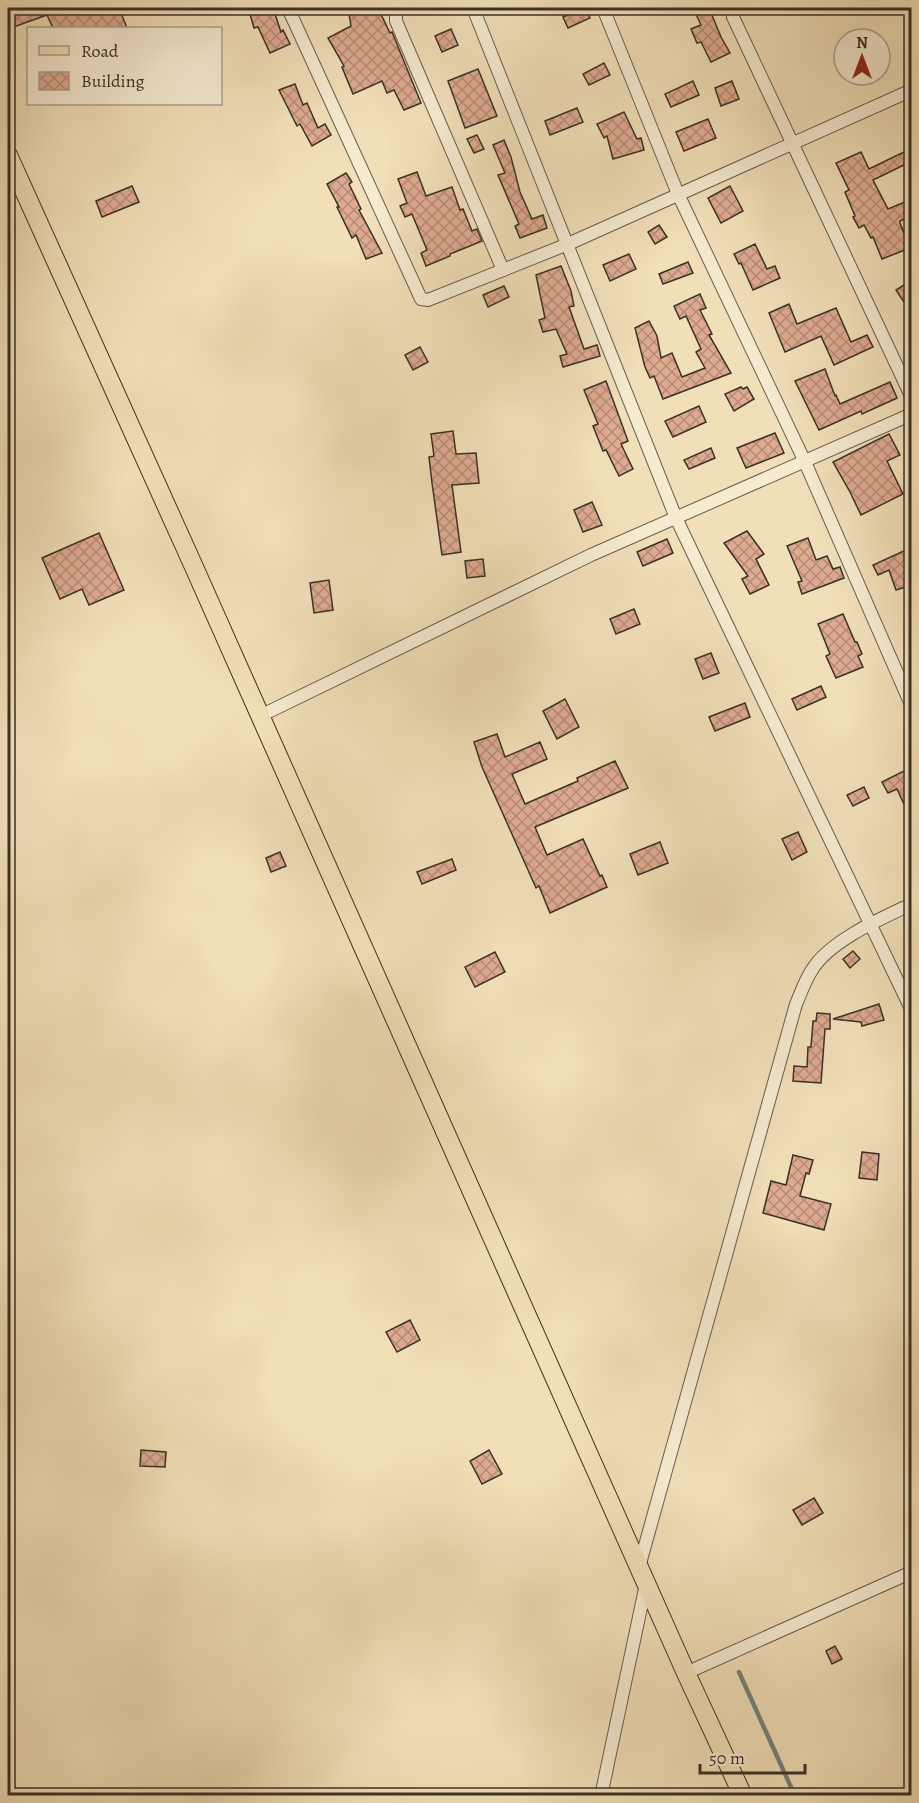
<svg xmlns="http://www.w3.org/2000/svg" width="919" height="1803" font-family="Alegreya,serif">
<defs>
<pattern id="building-cross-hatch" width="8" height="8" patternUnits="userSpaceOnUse" patternTransform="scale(1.5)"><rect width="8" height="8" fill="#deaa90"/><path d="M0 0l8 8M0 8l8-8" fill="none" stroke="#b58b76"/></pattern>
</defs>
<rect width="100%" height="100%" fill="#f1dfb8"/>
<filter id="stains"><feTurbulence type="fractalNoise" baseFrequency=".00333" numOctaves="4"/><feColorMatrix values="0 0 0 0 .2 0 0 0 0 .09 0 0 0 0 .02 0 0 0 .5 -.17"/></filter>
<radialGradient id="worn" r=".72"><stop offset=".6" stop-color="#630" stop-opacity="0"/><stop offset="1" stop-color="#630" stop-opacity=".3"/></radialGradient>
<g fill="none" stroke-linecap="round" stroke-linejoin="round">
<!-- stream -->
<polyline stroke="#75837d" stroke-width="4.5" points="739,1672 795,1796"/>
</g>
<!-- building -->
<g fill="url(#building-cross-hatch)" stroke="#3b3027" stroke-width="1.5">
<polygon points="8,8 119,8 127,28 53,28 47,15 8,29"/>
<polygon points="273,8 281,32 283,30 290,44 270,53 258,27 254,28 250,14"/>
<polygon points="348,8 378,8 390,33 392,32 421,103 404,110 394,90 387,93 382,81 353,94 342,67 344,66 328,38 351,26"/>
<polygon points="585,8 590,18 568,28 563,17"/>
<polygon points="693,8 709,8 721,37 730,53 711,62 701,42 697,43 691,29 701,25"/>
<polygon points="451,29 458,45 442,52 435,36"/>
<polygon points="604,63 610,75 589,85 583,74"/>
<polygon points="478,69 497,116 465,128 448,81"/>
<polygon points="693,81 699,95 671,107 665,94"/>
<polygon points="732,81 739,99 721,106 715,88"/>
<polygon points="295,84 303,105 307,103 318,128 325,124 331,135 312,146 300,124 297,126 279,90"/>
<polygon points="577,108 583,122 550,135 545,121"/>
<polygon points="624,112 637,139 641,138 644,150 613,159 607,136 604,138 597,124"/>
<polygon points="708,119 716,138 684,151 676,132"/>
<polygon points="477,135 484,149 474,153 467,139"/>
<polygon points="504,140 511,157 520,192 532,219 543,215 547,228 520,238 515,226 519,224 498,175 505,173 493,145"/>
<polygon points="908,150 912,161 873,180 888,209 912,199 912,216 900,221 900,223 910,248 882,259 873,237 871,238 864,225 859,228 853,217 855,216 845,192 849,190 836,163 861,152 869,169"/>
<polygon points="417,172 426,196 452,187 460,210 463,209 472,231 477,229 482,241 450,254 450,256 426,266 421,253 427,250 412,214 405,217 400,206 407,203 398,179"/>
<polygon points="346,173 352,182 349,184 361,209 359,210 382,253 366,259 356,235 352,238 337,207 339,207 327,184"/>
<polygon points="132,186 139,202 102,217 96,201"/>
<polygon points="730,186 743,211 721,223 708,198"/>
<polygon points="659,225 667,237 655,244 648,232"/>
<polygon points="755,244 767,269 775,266 780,278 753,290 741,263 739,264 734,254"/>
<polygon points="629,254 636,269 610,281 603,265"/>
<polygon points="688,262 693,273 663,284 659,274"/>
<polygon points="561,266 571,291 574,306 569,307 584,349 597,345 600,356 563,367 560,356 567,354 556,329 543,332 539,320 545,318 536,275"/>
<polygon points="912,280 912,314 896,290"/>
<polygon points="504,286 509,297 488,307 483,295"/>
<polygon points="700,294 706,308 700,310 712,334 709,335 731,373 663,399 654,376 650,378 645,367 635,328 649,321 657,336 661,358 672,353 682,377 705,368 696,352 701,349 686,316 680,319 674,306"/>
<polygon points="789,304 797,324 836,308 851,342 867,335 873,347 834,365 821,336 785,352 769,313"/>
<polygon points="420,347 428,362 413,370 405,355"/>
<polygon points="825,369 835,396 836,395 840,404 890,382 897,398 862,414 861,411 819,430 795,381"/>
<polygon points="606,381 628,441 621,444 633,469 619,476 606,450 603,451 593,426 598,424 584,390"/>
<polygon points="741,387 743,389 747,387 754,399 734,411 725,394"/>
<polygon points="699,406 706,422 673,437 665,421"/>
<polygon points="453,431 456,454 476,453 479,483 452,485 461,552 442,555 432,483 429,457 434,456 431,434"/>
<polygon points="775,433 784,453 746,468 737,448"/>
<polygon points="889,434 900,455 887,461 903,494 861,515 850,492 833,462"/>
<polygon points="711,448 715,458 689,469 684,460"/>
<polygon points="592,502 602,525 583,532 574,510"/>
<polygon points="747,531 764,554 756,559 769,585 750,594 742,579 748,576 724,543"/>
<polygon points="99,533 124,590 89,605 82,589 60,599 42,558"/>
<polygon points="808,538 816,560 827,556 833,569 840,567 844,578 802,594 798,582 802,581 787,546"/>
<polygon points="667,539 673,553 643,566 637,552"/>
<polygon points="906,550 912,561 912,585 896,590 889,570 878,575 873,565"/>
<polygon points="483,559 485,576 467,578 465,561"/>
<polygon points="329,580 333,610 314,613 310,583"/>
<polygon points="634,609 640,624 616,634 610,619"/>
<polygon points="843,614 855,642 857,642 862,654 858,656 863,667 836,678 826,656 830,654 818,624"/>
<polygon points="711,653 719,673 703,679 695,659"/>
<polygon points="821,686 826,697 797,710 792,699"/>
<polygon points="565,699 579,727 557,739 543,711"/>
<polygon points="745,703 750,717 715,731 709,717"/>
<polygon points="497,734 505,757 540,742 547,759 512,774 525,804 578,781 577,778 615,761 628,788 535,827 547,855 583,839 600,876 602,875 607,887 550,913 539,886 536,888 482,767 474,742"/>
<polygon points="908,769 912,776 912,822 897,789 888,793 882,782"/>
<polygon points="864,787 869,798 853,806 847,795"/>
<polygon points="798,832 807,852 792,860 782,839"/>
<polygon points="660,842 668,863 638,875 630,854"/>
<polygon points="280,852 286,866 271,872 266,858"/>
<polygon points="452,859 456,870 422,884 417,872"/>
<polygon points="853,951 860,959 850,968 843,959"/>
<polygon points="495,952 505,972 475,987 465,967"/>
<polygon points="879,1004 884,1020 862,1026 861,1022 833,1019"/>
<polygon points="817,1013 830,1014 830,1029 825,1029 821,1083 793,1081 794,1066 807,1067 808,1047 811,1047 813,1021 816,1021"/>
<polygon points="862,1152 879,1154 877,1180 859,1178"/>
<polygon points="793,1155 813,1160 809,1174 806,1173 800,1196 831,1204 824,1230 763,1213 771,1181 786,1185"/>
<polygon points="410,1320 420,1340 397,1352 386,1332"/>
<polygon points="141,1450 166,1452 165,1467 140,1466"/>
<polygon points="489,1450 502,1474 482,1484 470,1461"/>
<polygon points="814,1498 823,1513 802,1525 793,1510"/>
<polygon points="835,1646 842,1659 832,1664 826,1651"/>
</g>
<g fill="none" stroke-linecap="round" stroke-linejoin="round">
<!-- street casing -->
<g stroke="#685c4b" stroke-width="14">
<g id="street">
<polyline points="288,8 417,290 421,299 428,300 568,244 912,90"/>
<polyline points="396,8 396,21 503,270"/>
<polyline points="473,8 676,518 912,1011"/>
<polyline points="603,8 678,194 805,462 912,707"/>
<polyline points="733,17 912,398"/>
<polyline points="260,716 591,555 912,414"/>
<path d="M639,1567L796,1004C801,993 805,980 812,970C829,941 882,918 912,904"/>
<polyline points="686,1673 912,1572"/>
<polyline points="601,1796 646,1584"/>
</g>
</g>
<!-- primary casing -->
<g stroke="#3b3027" stroke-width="20">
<polyline id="primary" points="8,155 194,567 686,1673 743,1796"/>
</g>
<!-- street -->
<use href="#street" stroke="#f6ead1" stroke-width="12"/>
<!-- primary -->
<use href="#primary" stroke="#f1dfb8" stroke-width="18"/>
</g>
<!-- margin -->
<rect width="919" height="1803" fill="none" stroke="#f1dfb8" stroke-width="30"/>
<rect x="9" y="9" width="901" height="1785" fill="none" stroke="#3b3027" stroke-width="3"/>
<rect x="15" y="15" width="889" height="1773" fill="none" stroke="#3b3027" stroke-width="1.5"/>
<!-- legend -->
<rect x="27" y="27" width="195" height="78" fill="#f6ead1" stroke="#aba08d" stroke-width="1.5"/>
<rect x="39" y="46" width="30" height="9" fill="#f1dfb8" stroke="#aba08d" stroke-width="1.5"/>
<text x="81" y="57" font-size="18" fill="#3b3027">Road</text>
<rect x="39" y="72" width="30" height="18" fill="url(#building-cross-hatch)" stroke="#aba08d" stroke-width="1.5"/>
<text x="81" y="87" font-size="18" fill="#3b3027">Building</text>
<!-- north arrow -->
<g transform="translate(862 57)"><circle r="28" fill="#f6ead1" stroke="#aba08d" stroke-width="1.5"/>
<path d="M0-4.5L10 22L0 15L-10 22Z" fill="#8f2418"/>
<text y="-9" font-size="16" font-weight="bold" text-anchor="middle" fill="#3b3027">N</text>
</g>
<!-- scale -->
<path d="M700 1764v9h105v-9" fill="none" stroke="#3b3027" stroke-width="3"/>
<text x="709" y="1764" font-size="18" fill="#3b3027" stroke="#f6ead1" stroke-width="4.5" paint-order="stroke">50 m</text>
<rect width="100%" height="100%" filter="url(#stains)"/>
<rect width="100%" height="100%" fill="url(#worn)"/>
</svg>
